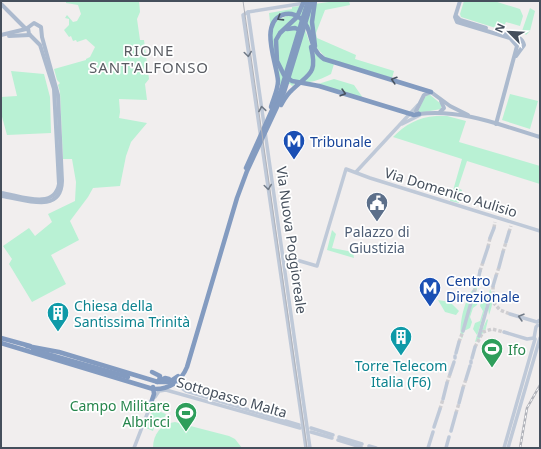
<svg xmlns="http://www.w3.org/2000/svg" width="541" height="449" font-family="'Noto Sans',sans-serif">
<rect width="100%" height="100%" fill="#f1eeee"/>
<!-- green -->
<g fill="#b9f1d4">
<polygon points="66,1 139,1 140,12 137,19 140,40 144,40 149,79 145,84 147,100 119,99 120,112 119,118 147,123 131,142 126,156 120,186 93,188 88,197 70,221 79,240 51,255 66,284 32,302 9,264 12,259 3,246 29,228 35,236 52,222 48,214 75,201 76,182 72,159 63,159 60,92 58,85 60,83 57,80 54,69 86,60 86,59 90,57 95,47 86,39 77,42 76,40 73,41 71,36 69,37 64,30 69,25 69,19 65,18 67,15 73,22 77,21 81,14 78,5 66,3"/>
<path d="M336,1H349L350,5L325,10L316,33L317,38L356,55L355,59L394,71L392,78L326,58L317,48L313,26L314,46L305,20L287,13L276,22C306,0 304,39 315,53C319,59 327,61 334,64L331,74C320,80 303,87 291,79C286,76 281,70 277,65L284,79L295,84L292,86L290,84L277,85L269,13L292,9V7Z"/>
<polygon points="464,1 494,1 520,9 523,16 520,26 506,22 502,30 461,17 460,14"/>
<polygon points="530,8 535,11 530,31 526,35 522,31"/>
<polygon points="11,71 44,74 50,97 51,133 7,135 1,113 1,97 17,96"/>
<polygon points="334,79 354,85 363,98 318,84"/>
<polygon points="429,94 441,104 441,109 419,113 418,112 424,98"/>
<polygon points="510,94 538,101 530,129 502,120"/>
<path d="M436,116H447L466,121L459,142L540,166V184L467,161L458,188L462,190L459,203L450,201L462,159L393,137C405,125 418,117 436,116Z"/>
<polygon points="332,230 336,234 332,248 353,252 354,258 327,250"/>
<path d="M478,285L476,293L479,299L477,305L473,308L470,317L472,322L470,328L464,331L462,339C457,328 466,290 478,285Z"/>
<path d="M490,289C495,297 492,306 489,315L488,308L491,298L489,295L477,336L480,335L487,319L488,320L485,332V329L479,340L475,342L477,335L473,329L475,323L480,321L483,311L480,306L482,300L488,297Z"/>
<polygon points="438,300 450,302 459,311 456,315 445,312"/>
<polygon points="153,409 166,414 163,421 157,419 153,431 146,428"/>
<path d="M175,422L229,436L235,439L242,448H153C153,434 161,424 175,422Z"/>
</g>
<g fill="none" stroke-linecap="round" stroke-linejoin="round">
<!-- secondary-tunnel -->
<g stroke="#cfced1" stroke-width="3.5" stroke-dasharray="3.5 2" stroke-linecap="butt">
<polyline points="494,228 495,222"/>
<polyline points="509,232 511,226"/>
<polyline points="488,247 490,238"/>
<polyline points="503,252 506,242"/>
<polyline points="480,271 483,262"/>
<polyline points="496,276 499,267"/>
<polyline points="493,286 493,302 500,310 510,314"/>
<polyline points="474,292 478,281"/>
<polyline points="459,342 463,331"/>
<polyline points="475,347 483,332 492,329 504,332"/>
<polyline points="447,383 450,374"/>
<polyline points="463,388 466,379"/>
<polyline points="440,409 443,399"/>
<polyline points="456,413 459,403"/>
</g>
<!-- secondary -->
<g stroke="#bfc9d8" stroke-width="3.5">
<polyline points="305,3 248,12 243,15 306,448"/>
<polyline points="248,12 310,448"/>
<polyline points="402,124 420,115"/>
<polyline points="356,172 418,105"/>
<polyline points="490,238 494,228"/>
<polyline points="506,242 509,232"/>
<polyline points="283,256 317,266 346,169 370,178 540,231"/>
<polyline points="483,262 488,247"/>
<polyline points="499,267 503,252"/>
<polyline points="478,281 480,271"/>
<polyline points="493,286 496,276"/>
<polyline points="510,314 537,322 540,320"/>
<polyline points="463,331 474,292"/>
<polyline points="504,332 527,339 534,338"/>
<polyline points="479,336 490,297"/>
<polyline points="534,338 536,327 538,325"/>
<polyline points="456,353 459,342"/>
<polyline points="455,358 455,356"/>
<polyline points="472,358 475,347"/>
<polyline points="471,363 471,361"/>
<polyline points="450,374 454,362"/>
<polyline points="466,379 470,366"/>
<polyline points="173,382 186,391 299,425"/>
<polyline points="155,397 159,391 166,390 300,428"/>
<polyline points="443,399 447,383"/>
<polyline points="459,403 463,388"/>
<polyline points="434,427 440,409"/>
<polyline points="311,428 333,435"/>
<polyline points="451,431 456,413"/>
<polyline points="311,432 332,438"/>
<polyline points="339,437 362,444"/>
<polyline points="338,440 361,447"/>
<polyline points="369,446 376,448"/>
<polyline points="134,448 151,404"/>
<polyline points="428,448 433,432"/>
<polyline points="446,448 449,437"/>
<polyline points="504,448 535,339"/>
<polyline points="508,448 540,338"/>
</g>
<!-- primary -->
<g stroke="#acbace" stroke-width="4">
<polyline points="460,1 455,17 457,22 510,38 517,46 496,124"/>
<polyline points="1,4 26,29"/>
<polyline points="456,16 460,20 486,28"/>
<path d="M506,34C514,36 522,36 524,45L516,56"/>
<path d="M1,35L26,29L34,23L41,27L42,37L58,95L62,181C61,216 22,198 1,196"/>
<polyline points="9,36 30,35"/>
<polyline points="440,112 444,108 441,101"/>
<path d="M468,115L450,106L431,92L424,95L416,111L419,114C462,109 500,125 540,137"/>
<path d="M1,193C19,195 54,211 59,184L54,89L40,45L29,34L28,28"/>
</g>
<!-- highway -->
<g stroke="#839bc0" stroke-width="4.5">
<polyline points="304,1 297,17 280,33 276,40 277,61 284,75 292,81 319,86 414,115 419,114"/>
<polyline points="287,29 295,28 302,31"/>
<polyline points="315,46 312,22 315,1"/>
<path d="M281,105C284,100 287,94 292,90C308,74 318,75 311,47"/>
<path d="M271,107C273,99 278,90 278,81C277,64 259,24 282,15C288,13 295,14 300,18C314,28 307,48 324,59L431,92"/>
<polyline points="246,168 281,90 308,1"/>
<polyline points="1,338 30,346"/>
<path d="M1,343L153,389C168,390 181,382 187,367L237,198L247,171L284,92L312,1"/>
<polyline points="27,346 59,352 158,382 169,382 178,376"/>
<polyline points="33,350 128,377"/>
<polyline points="152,372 160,376 159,381"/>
<polyline points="157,382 165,378 169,379"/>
<polyline points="150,406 154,394 153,387"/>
</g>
<!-- tram -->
<polyline stroke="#b0b2b9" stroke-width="1" points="243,1 307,448"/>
<!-- rail casing -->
<g stroke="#b0b2b9" stroke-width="2.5">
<polyline id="rail" points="520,448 527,408 540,385"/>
</g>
<!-- rail -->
<use href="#rail" stroke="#fff" stroke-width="1" stroke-dasharray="3" stroke-linecap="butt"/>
</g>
<!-- one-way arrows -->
<defs><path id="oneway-chevron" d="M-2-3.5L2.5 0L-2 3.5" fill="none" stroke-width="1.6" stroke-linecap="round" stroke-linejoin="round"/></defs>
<g stroke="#485361">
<use href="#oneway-chevron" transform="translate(280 18) rotate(148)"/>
<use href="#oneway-chevron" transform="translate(394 80) rotate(-163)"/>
<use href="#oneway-chevron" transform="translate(343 93) rotate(16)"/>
</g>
<g stroke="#707a87">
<use href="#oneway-chevron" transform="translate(248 54) rotate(82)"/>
<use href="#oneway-chevron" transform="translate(262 109) rotate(-99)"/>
<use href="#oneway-chevron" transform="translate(268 187) rotate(82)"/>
<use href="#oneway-chevron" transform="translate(521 317) rotate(-164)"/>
</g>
<!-- icons -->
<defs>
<g id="metro-pin" transform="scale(1.15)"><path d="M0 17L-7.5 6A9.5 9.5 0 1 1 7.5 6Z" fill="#1a4fb4" stroke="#fff"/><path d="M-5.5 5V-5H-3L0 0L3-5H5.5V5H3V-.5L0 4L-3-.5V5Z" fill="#fff"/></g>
<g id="civic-pin" transform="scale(1.15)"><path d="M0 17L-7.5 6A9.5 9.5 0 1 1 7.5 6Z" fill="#5c6f8a" stroke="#fff"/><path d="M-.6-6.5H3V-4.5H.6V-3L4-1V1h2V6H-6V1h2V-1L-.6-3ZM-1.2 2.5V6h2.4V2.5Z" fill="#fff"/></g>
<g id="building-pin" transform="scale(1.15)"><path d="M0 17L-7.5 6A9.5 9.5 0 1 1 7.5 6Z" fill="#0f9aa8" stroke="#fff"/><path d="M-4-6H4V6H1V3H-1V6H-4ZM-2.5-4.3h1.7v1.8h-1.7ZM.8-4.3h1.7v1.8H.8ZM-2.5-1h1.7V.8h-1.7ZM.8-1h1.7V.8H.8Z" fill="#fff"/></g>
<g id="stadium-pin" transform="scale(1.15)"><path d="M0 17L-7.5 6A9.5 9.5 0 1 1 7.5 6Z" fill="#2e9e5b" stroke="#fff"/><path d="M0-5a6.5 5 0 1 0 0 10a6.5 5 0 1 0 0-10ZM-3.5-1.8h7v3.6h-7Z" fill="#fff"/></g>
</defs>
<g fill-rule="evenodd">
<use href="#metro-pin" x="294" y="141"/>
<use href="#civic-pin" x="377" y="203"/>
<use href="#metro-pin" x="430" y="288"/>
<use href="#building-pin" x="58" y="313"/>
<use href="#building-pin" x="401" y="337"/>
<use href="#stadium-pin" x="492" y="349"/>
<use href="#stadium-pin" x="186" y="413"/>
</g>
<g text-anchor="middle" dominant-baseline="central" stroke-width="3.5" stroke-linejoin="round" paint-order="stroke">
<!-- transit labels -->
<g font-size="14" fill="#164399" stroke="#fff" text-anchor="start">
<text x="310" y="141">Tribunale</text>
<text x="446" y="280">Centro<tspan x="446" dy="16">Direzionale</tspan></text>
</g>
<!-- street labels -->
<g font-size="14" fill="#454f5c" stroke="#fff">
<text transform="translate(451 192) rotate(17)">Via Domenico Aulisio</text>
<text transform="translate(292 240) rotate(82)">Via Nuova Poggioreale</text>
<text transform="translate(232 397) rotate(16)">Sottopasso Malta</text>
</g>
<!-- service labels -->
<g font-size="14" fill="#4e5e75" stroke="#fff">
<text x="377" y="231">Palazzo di<tspan x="377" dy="16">Giustizia</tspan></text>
</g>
<!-- culture labels -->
<g font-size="14" fill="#0d838f" stroke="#fff" text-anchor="start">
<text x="74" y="305">Chiesa della<tspan x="74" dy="16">Santissima Trinità</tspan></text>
<text x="401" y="365" text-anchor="middle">Torre Telecom<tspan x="401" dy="16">Italia (F6)</tspan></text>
</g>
<!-- leisure labels -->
<g font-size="14" fill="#27864d" stroke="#fff" text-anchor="start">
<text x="508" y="349">Ifo</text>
<text x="170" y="405" text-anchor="end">Campo Militare<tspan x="170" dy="16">Albricci</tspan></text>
</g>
<!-- neighbourhood labels -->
<g font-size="15" letter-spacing="1" fill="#5a5d63" stroke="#fff">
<text x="149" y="50">RIONE<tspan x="149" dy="17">SANT'ALFONSO</tspan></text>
</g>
</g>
<!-- border -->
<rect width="541" height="449" fill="none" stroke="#454f5c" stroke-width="4"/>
<!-- north arrow -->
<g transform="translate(509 32) rotate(294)" stroke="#ffffff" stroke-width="3" paint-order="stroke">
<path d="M0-3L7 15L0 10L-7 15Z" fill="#454f5c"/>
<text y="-6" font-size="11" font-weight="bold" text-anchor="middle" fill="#454f5c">N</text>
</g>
</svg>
